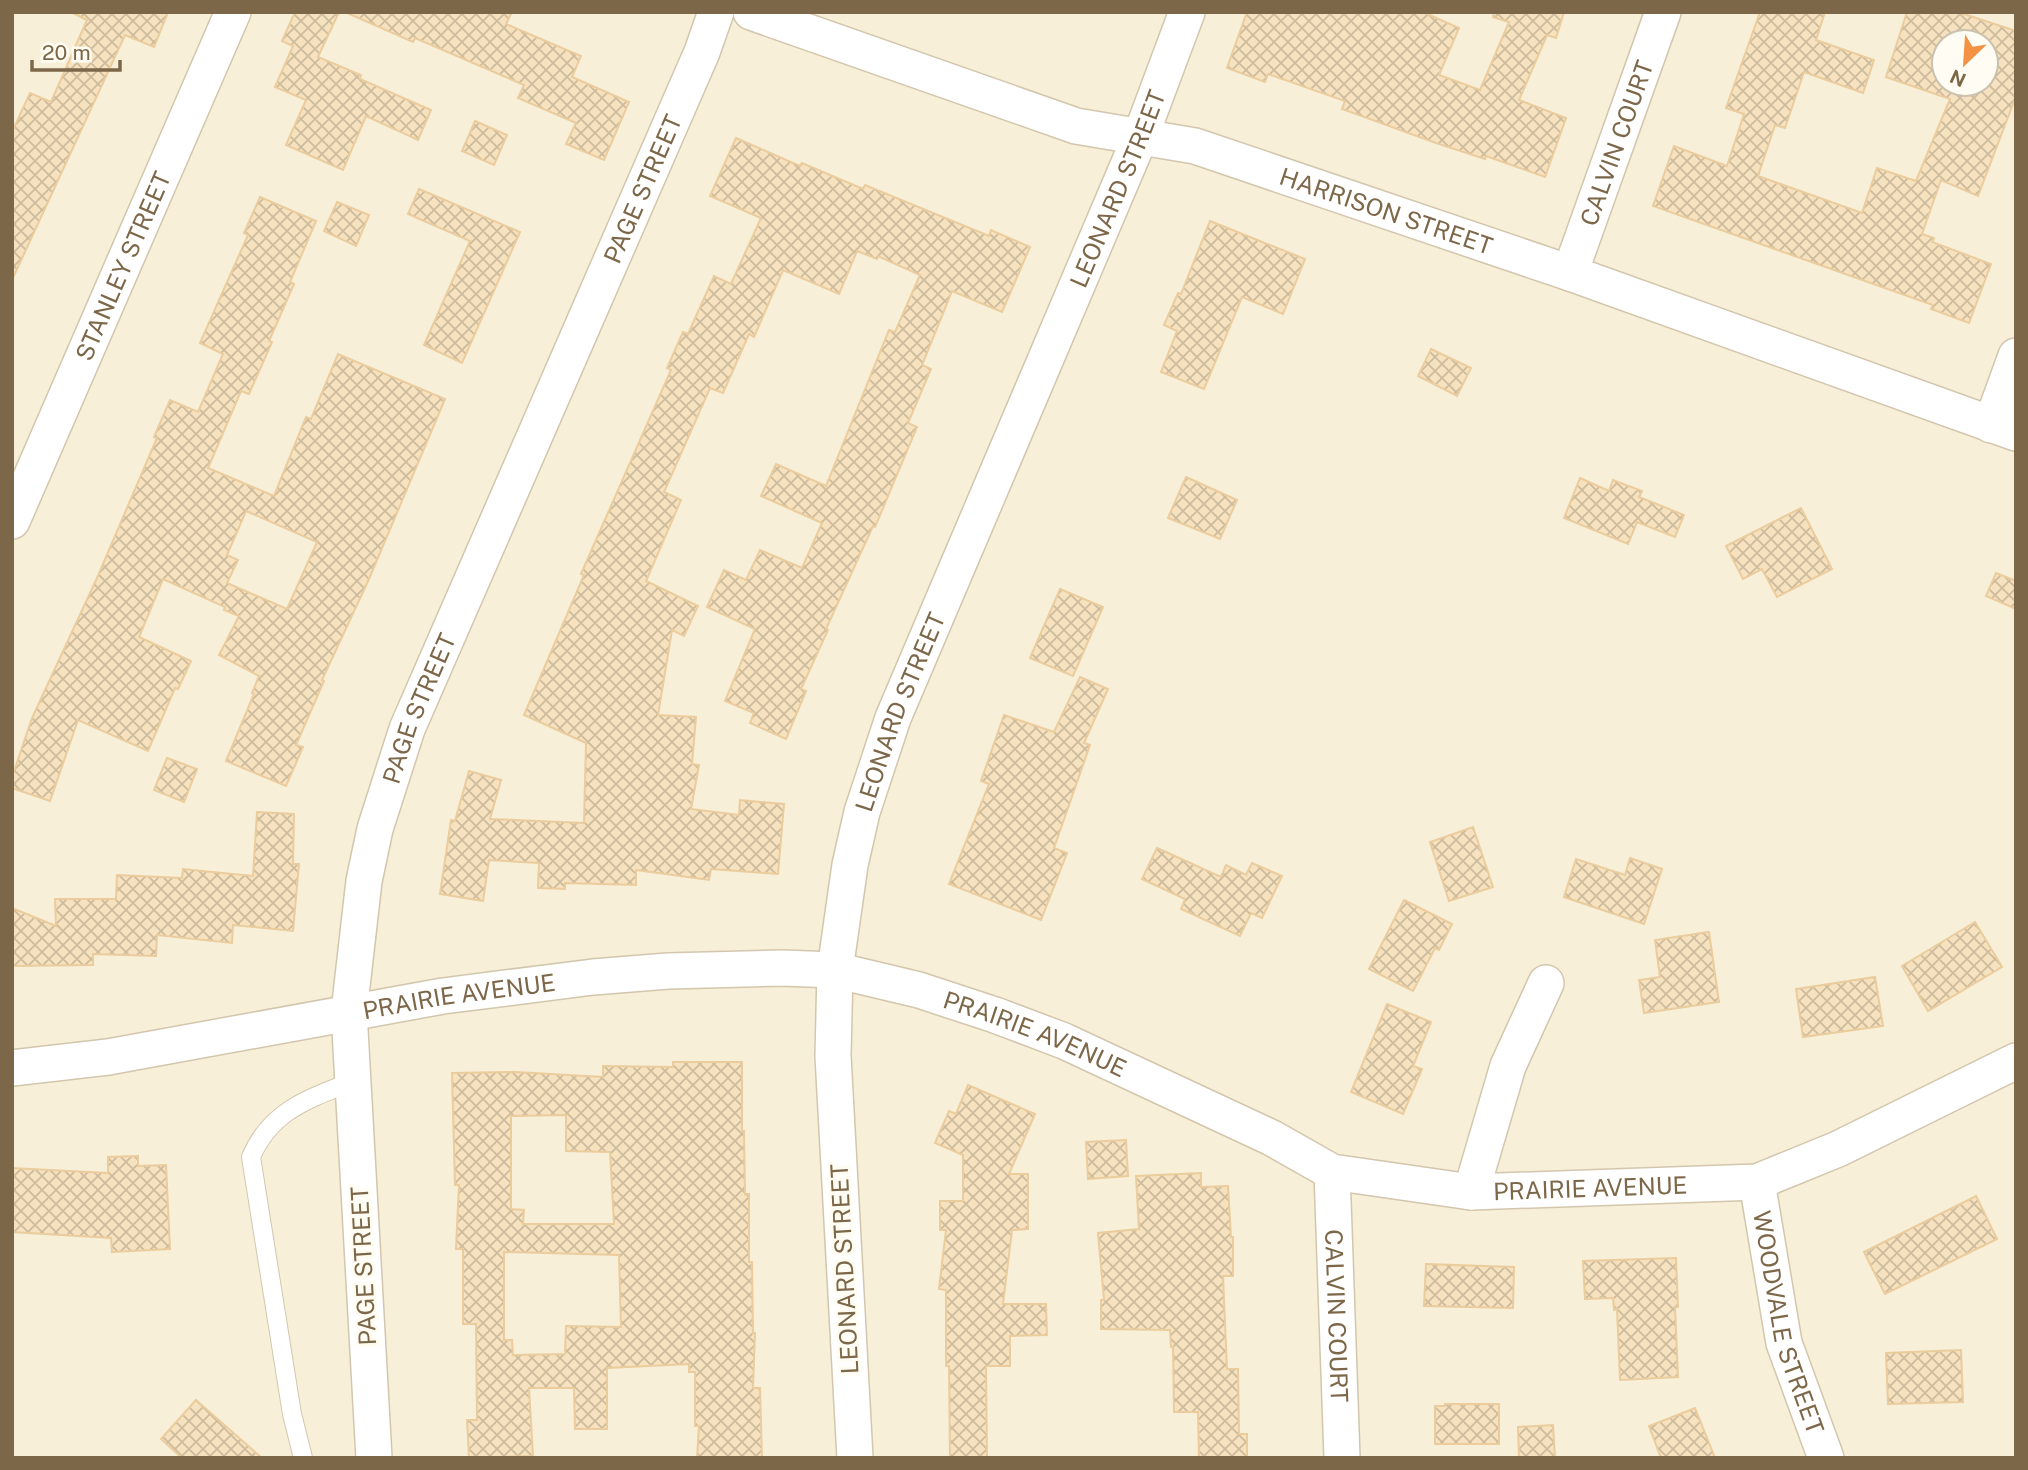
<svg xmlns="http://www.w3.org/2000/svg" width="2028" height="1470" font-family="'Public Sans',sans-serif">
<defs>
<pattern id="building-cross-hatch" width="8" height="8" patternUnits="userSpaceOnUse" patternTransform="scale(1.75)"><rect width="8" height="8" fill="#f7e2bf"/><path d="M0 0l8 8M0 8l8-8" fill="none" stroke="#cdbb9d"/></pattern>
</defs>
<rect width="100%" height="100%" fill="#fefbea"/>
<!-- residential -->
<path fill="#f7efd8" fill-rule="evenodd" d="M12,12H2016V1458H12ZM1944,42H1986V84H1944Z"/>
<!-- building -->
<g fill="url(#building-cross-hatch)" stroke="#ebcc9d" stroke-width="2" fill-rule="evenodd">
<polygon points="71,12 168,12 154,47 125,35 12,280 12,132 30,93 51,102 87,20"/>
<polygon points="295,12 339,12 318,57 361,75 360,79 431,110 418,140 366,116 343,170 286,145 306,100 275,87 293,46 282,41"/>
<polygon points="345,12 512,12 506,24 581,56 572,77 629,102 604,160 566,144 576,123 518,98 524,85 415,38 413,42"/>
<polygon points="1247,12 1423,12 1459,28 1439,75 1480,90 1509,22 1493,17 1494,12 1564,12 1556,38 1547,35 1519,100 1566,118 1545,177 1486,156 1485,159 1436,143 1342,109 1345,101 1268,74 1265,82 1227,68"/>
<path d="M1760,12H1825L1816,40L1874,60L1863,93L1804,72L1785,128L1775,125L1758,176L1862,213L1877,168L1916,181L1950,99L1886,77L1907,12H1958L2016,31V96L1978,196L1941,180L1922,234L1934,238L1932,242L1991,264L1969,323L1931,309L1933,305L1653,206L1674,146L1727,166L1744,114L1726,108ZM1944,42H1986V84H1944Z"/>
<polygon points="475,121 507,135 494,165 462,151"/>
<polygon points="736,138 800,166 802,163 863,189 865,185 989,236 991,230 1030,247 1002,312 952,291 922,365 931,369 908,423 917,427 875,527 873,526 826,629 828,630 801,689 806,691 786,739 750,723 754,713 725,701 755,629 707,607 724,570 746,580 760,550 802,568 822,523 761,496 776,464 826,486 889,330 895,332 920,275 878,256 877,259 857,251 839,294 783,270 754,337 749,334 723,393 710,388 664,492 681,500 646,581 698,606 684,636 672,630 658,715 696,717 692,764 699,765 691,809 739,815 740,800 784,804 778,874 711,869 709,880 636,870 636,885 565,883 565,889 538,888 539,863 489,860 483,901 440,894 451,820 455,821 469,771 501,780 490,819 584,823 586,743 524,715 584,575 581,574 671,370 667,368 683,332 688,334 714,276 731,284 761,218 710,196"/>
<polygon points="419,189 520,232 462,363 424,345 470,241 408,214"/>
<path d="M260,197L316,221L290,282L294,284L269,341L272,342L249,394L241,391L208,468L274,496L306,417L311,419L338,354L445,399L369,579L322,680L324,681L296,745L303,747L286,786L226,761L254,694L252,693L259,676L219,655L239,616L224,610L225,607L163,579L139,637L191,661L178,689L175,688L148,751L78,720L50,801L12,788V777L32,718L97,578L157,438L154,437L170,400L198,412L223,354L200,343L248,235L244,233ZM246,511L317,542L287,609L227,583L238,560L227,555Z"/>
<polygon points="337,202 369,215 356,246 324,231"/>
<polygon points="1210,221 1305,259 1283,314 1242,297 1204,389 1161,372 1177,331 1164,325 1178,293 1181,294"/>
<polygon points="1431,349 1471,368 1457,396 1418,376"/>
<polygon points="1186,477 1237,500 1220,539 1168,518"/>
<polygon points="1580,478 1609,491 1613,480 1642,491 1639,497 1684,515 1675,537 1637,522 1628,544 1564,518"/>
<polygon points="1801,508 1832,569 1777,597 1762,569 1743,579 1726,546"/>
<polygon points="1996,573 2016,581 2016,609 1986,596"/>
<polygon points="1060,589 1103,607 1073,676 1030,658"/>
<polygon points="1080,677 1108,689 1084,743 1090,745 1054,848 1067,853 1041,920 949,884 989,784 981,781 1004,715 1054,732"/>
<polygon points="167,758 197,769 184,802 154,790"/>
<polygon points="257,812 294,814 293,864 299,864 293,931 233,925 232,943 157,935 156,956 93,954 93,965 12,966 12,908 56,926 55,899 116,899 117,875 182,878 183,869 253,876"/>
<polygon points="1473,827 1493,887 1449,901 1430,842"/>
<polygon points="1157,848 1221,877 1226,865 1246,875 1252,863 1282,876 1262,918 1251,913 1240,936 1181,909 1185,899 1142,879"/>
<polygon points="1630,858 1662,869 1644,924 1564,897 1576,859 1625,875"/>
<polygon points="1404,900 1452,924 1439,950 1435,948 1413,991 1369,969"/>
<polygon points="1975,922 2002,967 1928,1011 1902,966"/>
<polygon points="1709,932 1719,1002 1644,1013 1639,980 1660,977 1655,940"/>
<polygon points="1875,977 1883,1026 1803,1037 1796,989"/>
<polygon points="1387,1004 1431,1022 1413,1066 1422,1069 1403,1114 1351,1092"/>
<path d="M673,1062H742V1131H744L745,1194H749V1262H752L753,1333H755L753,1388H760L762,1458H697L699,1426H695V1372H689V1364L607,1368V1429H575L574,1388H529L533,1456L469,1458L467,1420H477L476,1324H463V1249H456L459,1185H455L452,1073L516,1072L603,1077V1066L673,1067ZM566,1115V1151L610,1152L614,1224H523L524,1210L511,1209V1116ZM504,1252L619,1255L621,1327L566,1326L565,1354L513,1355L512,1340H504Z"/>
<polygon points="968,1085 1035,1114 1009,1174 1028,1174 1028,1229 1012,1230 1003,1304 1046,1304 1047,1335 1010,1336 1010,1366 986,1366 987,1458 950,1458 949,1366 946,1366 946,1290 939,1289 946,1230 940,1230 940,1201 963,1201 963,1155 935,1143 949,1111 956,1114"/>
<polygon points="1126,1140 1128,1176 1088,1179 1086,1142"/>
<polygon points="138,1156 138,1166 166,1165 170,1249 112,1252 111,1238 12,1232 12,1168 108,1173 108,1157"/>
<polygon points="1201,1173 1201,1187 1228,1186 1231,1237 1233,1237 1233,1276 1223,1276 1227,1369 1238,1369 1239,1434 1247,1434 1247,1458 1199,1458 1198,1412 1174,1412 1173,1347 1171,1347 1170,1330 1101,1329 1101,1300 1104,1300 1098,1233 1139,1229 1136,1176"/>
<polygon points="1976,1196 1997,1239 1885,1294 1864,1252"/>
<polygon points="1676,1258 1678,1307 1675,1307 1678,1377 1620,1380 1617,1309 1614,1310 1613,1298 1585,1299 1583,1261"/>
<polygon points="1426,1264 1514,1267 1513,1308 1424,1306"/>
<polygon points="1961,1350 1963,1402 1888,1404 1886,1353"/>
<polygon points="196,1400 262,1458 182,1458 161,1439"/>
<polygon points="1445,1404 1499,1404 1499,1444 1435,1444 1435,1406 1445,1406"/>
<polygon points="1695,1408 1715,1458 1661,1458 1649,1426"/>
<polygon points="1553,1425 1555,1458 1519,1458 1518,1427"/>
</g>
<g fill="none" stroke-linecap="round" stroke-linejoin="round">
<!-- service casing -->
<g stroke="#d3c6ad" stroke-width="20">
<path id="service" d="M303,1458L292,1414L251,1157C271,1110 309,1099 353,1081"/>
</g>
<!-- minor casing -->
<g stroke="#d3c6ad" stroke-width="38">
<g id="minor">
<path id="s1" d="M751,12L1076,126L1195,146L1570,273L2016,433"/>
<path id="s2" d="M1570,273L1663,12"/>
<polyline points="1991,425 2016,356"/>
<path id="s3" d="M12,521L233,12"/>
<path id="s4" d="M12,1068L108,1057L443,996L593,977L668,971L782,968L835,970L919,990L995,1015L1064,1041L1272,1138L1332,1172L1471,1192L1757,1182L1838,1149L2016,1061"/>
<path id="s5" d="M1332,1172L1342,1458"/>
<path id="s6" d="M1757,1182L1784,1343L1826,1458"/>
<polyline points="1471,1192 1508,1066 1546,983"/>
<path id="s7" d="M374,1458L349,1012L364,881L375,829L407,729L702,52L716,12"/>
<path id="s8" d="M855,1458L833,1056L835,970L850,865L862,812L893,718L1141,135L1187,12"/>
</g>
</g>
<!-- service -->
<use href="#service" stroke="#fff" stroke-width="18"/>
<!-- minor -->
<use href="#minor" stroke="#fff" stroke-width="35"/>
</g>
<g text-anchor="middle" dominant-baseline="central" stroke-width="7" stroke-linejoin="round" paint-order="stroke">
<!-- street labels -->
<g font-size="24" fill="#7d6749" stroke="#fffdf3">
<text stroke="none"><textPath href="#s2" startOffset="138">CALVIN COURT</textPath></text>
<text stroke="none"><textPath href="#s8" startOffset="1323">LEONARD STREET</textPath></text>
<text stroke="none"><textPath href="#s7" startOffset="1326">PAGE STREET</textPath></text>
<text stroke="none"><textPath href="#s1" startOffset="667">HARRISON STREET</textPath></text>
<text stroke="none"><textPath href="#s3" startOffset="278">STANLEY STREET</textPath></text>
<text stroke="none"><textPath href="#s7" startOffset="760">PAGE STREET</textPath></text>
<text stroke="none"><textPath href="#s8" startOffset="756">LEONARD STREET</textPath></text>
<text stroke="none"><textPath href="#s4" startOffset="453">PRAIRIE AVENUE</textPath></text>
<text stroke="none"><textPath href="#s4" startOffset="1041">PRAIRIE AVENUE</textPath></text>
<text stroke="none"><textPath href="#s4" startOffset="1629">PRAIRIE AVENUE</textPath></text>
<text transform="translate(363 1266) rotate(-93)">PAGE STREET</text>
<text transform="translate(844 1269) rotate(-93)">LEONARD STREET</text>
<text stroke="none"><textPath href="#s5" startOffset="144">CALVIN COURT</textPath></text>
<text stroke="none"><textPath href="#s6" startOffset="144">WOODVALE STREET</textPath></text>
</g>
</g>
<!-- border -->
<rect width="2028" height="1470" fill="none" stroke="#7d6749" stroke-width="28"/>
<!-- north arrow -->
<g transform="translate(1965 63) rotate(205)"><circle r="33" fill="#fffdf3" stroke="#cbc1af" stroke-width="2"/>
<path d="M0-5L12 26L0 18L-12 26Z" fill="#f39245"/>
<text y="-10" font-size="19" font-weight="bold" text-anchor="middle" fill="#7d6749">N</text>
</g>
<!-- scale -->
<path d="M32 60v10h88v-10" fill="none" stroke="#7d6749" stroke-width="3.5"/>
<text x="42" y="60" font-size="21" fill="#7d6749" stroke="#fffdf3" stroke-width="5" paint-order="stroke">20 m</text>
</svg>
